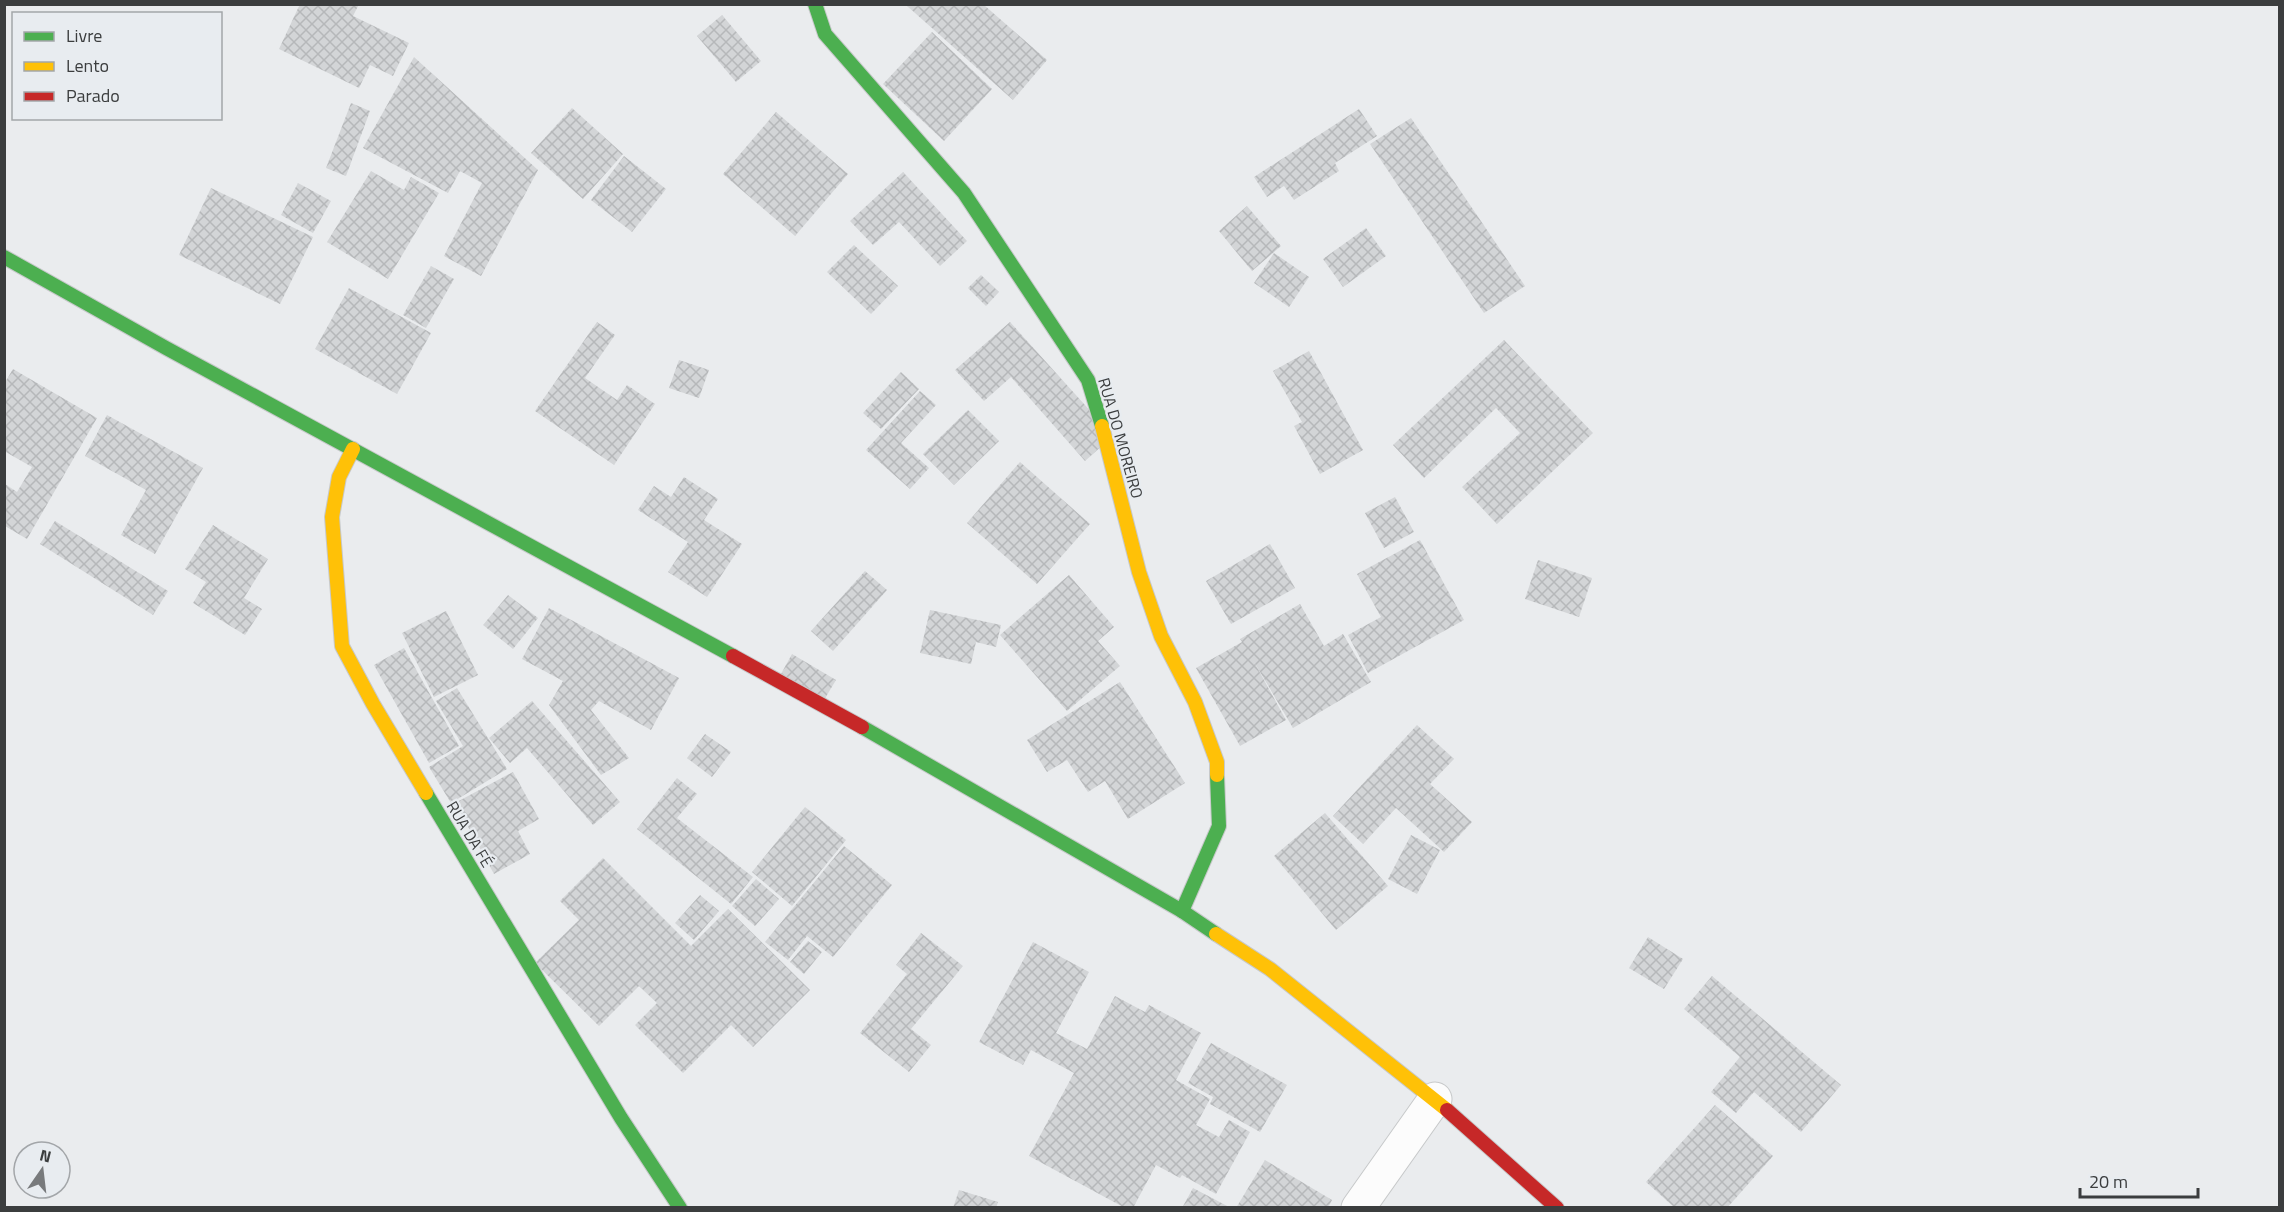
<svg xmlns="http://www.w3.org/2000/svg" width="2284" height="1212" font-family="'Titillium Web',sans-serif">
<defs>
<pattern id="building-cross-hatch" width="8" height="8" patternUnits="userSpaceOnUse" patternTransform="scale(1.5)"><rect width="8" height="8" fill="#d3d5d7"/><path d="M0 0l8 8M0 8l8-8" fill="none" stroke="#b6b8ba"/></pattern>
</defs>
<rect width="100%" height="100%" fill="#eaecee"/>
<!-- building -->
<g fill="url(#building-cross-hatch)">
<polygon points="300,4 359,4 353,16 409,43 393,76 370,65 359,88 279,49"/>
<polygon points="906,5 984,5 1047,60 1013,100"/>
<polygon points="722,15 761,61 736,82 697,36"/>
<polygon points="932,32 992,89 944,141 883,84"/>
<polygon points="414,57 538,170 481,276 444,256 482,183 460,171 448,193 363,148"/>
<polygon points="351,103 370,111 346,176 326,168"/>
<polygon points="572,108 623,154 583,199 531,153"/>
<polygon points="1359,109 1377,136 1335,163 1339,171 1294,200 1284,186 1267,197 1254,177"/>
<polygon points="776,112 848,174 795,236 723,174"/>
<polygon points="1411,118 1525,286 1484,313 1370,144"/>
<polygon points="624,156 666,189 632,232 591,200"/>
<polygon points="371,171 404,190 411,177 439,193 388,279 327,242"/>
<polygon points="903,172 967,241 940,266 899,222 873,245 850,221"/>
<polygon points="298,183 331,201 313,233 281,215"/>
<polygon points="211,188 313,237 280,304 179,255"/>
<polygon points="1247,206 1281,246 1252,271 1219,231"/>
<polygon points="1366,228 1386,256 1343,287 1323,259"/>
<polygon points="854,245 898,286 871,314 827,272"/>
<polygon points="1274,253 1309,277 1289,307 1254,283"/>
<polygon points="431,266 454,279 426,328 403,315"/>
<polygon points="981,275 999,292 986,306 968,288"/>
<polygon points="349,288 431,333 397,394 315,349"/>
<polygon points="597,322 615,335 585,378 617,400 627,385 655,404 614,465 535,411"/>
<polygon points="1010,322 1113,436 1085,461 1011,377 984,401 955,370"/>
<polygon points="1504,340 1593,433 1497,524 1462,487 1520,433 1496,408 1424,478 1393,445"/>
<polygon points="1309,351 1363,450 1320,474 1294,426 1302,422 1273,371"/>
<polygon points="679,360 709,370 699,398 669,388"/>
<polygon points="13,369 97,418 27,539 5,526 5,484 17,492 32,467 4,451 4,384"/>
<polygon points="901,372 919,389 881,429 863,413"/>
<polygon points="920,391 936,405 901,443 929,468 910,489 866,450"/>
<polygon points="968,410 999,441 954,485 923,454"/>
<polygon points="107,415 203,468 155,554 121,535 146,490 85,456"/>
<polygon points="1020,462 1090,524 1037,584 967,523"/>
<polygon points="684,477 718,499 704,520 742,544 707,597 668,572 688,542 638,510 654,486 671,497"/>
<polygon points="1395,497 1414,532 1384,548 1365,513"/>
<polygon points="55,521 168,591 153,615 40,544"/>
<polygon points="213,525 268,559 244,598 262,609 245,635 193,603 206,582 185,569"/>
<polygon points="1420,540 1464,620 1368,673 1348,635 1381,617 1357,574"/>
<polygon points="1270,544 1295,588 1231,624 1206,581"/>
<polygon points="1538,560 1592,578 1579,617 1525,599"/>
<polygon points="865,571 887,590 833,651 811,631"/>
<polygon points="1069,575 1114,627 1098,641 1120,666 1067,711 1000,635"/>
<polygon points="508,595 538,618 513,649 483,625"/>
<polygon points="1300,604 1324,646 1343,634 1371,682 1293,728 1253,660 1286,720 1240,746 1196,668 1242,642 1240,639"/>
<polygon points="549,608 679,678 651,730 599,701 591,710 629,758 601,775 549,705 563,681 522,659"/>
<polygon points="930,610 1001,625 996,647 976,642 971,664 920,653"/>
<polygon points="446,611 478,675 434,697 402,633"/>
<polygon points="404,648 459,746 429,763 374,665"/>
<polygon points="792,654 836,680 824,700 781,674"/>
<polygon points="1120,682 1185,783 1128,819 1105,781 1088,792 1067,760 1047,772 1027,740"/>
<polygon points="457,688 507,769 451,803 429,767 463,746 436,701"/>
<polygon points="532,701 620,802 593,825 527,748 510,763 489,738"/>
<polygon points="1417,725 1454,759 1430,784 1472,822 1444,852 1396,808 1363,844 1333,816"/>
<polygon points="705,734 731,752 712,777 687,758"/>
<polygon points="513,772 539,819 518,831 530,854 494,874 455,803"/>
<polygon points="677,778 697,794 677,818 753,877 731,904 637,829"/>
<polygon points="805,807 846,840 792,906 752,872"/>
<polygon points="1325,813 1388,886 1336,930 1274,856"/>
<polygon points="1411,835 1440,850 1417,894 1388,879"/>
<polygon points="844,846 892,885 833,957 807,936 788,960 765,942"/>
<polygon points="603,858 691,946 728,909 810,990 753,1047 731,1025 683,1073 635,1025 657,1003 639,986 599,1026 535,963 579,920 560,901"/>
<polygon points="756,879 779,899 755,926 732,906"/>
<polygon points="700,895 719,911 694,940 675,923"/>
<polygon points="921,933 963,966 911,1029 931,1045 909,1072 860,1033 907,974 896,965"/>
<polygon points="1648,937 1683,959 1664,989 1629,968"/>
<polygon points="808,941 822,952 804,974 790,962"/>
<polygon points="1033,942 1089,972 1056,1033 1087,1049 1115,996 1145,1012 1149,1005 1201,1033 1176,1080 1210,1099 1196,1125 1219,1137 1229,1120 1250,1132 1216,1194 1182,1175 1180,1178 1156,1165 1133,1208 1125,1208 1029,1156 1074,1073 1031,1050 1023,1065 979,1042"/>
<polygon points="1712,976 1841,1085 1801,1132 1754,1092 1736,1113 1711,1092 1740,1057 1684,1009"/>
<polygon points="1211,1043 1287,1085 1260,1132 1210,1104 1213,1097 1188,1083"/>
<polygon points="1715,1105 1773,1156 1727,1208 1675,1208 1646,1182"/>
<polygon points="1265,1160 1332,1200 1328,1208 1236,1208"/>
<polygon points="1193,1188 1231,1208 1182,1208"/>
<polygon points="959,1190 998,1202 996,1208 953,1208"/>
</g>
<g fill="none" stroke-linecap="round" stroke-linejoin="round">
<!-- street casing -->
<g stroke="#c7c9ca" stroke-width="35">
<polyline id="street" points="1358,1208 1435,1099"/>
</g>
<!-- fast casing -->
<g stroke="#c7c9ca" stroke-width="16">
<g id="fast">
<polyline points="815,4 825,34 964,193 1088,380 1102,426"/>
<polyline points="4,257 166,348 733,656"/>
<polyline points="862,727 1182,911 1216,934"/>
<polyline points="426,793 621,1118 680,1208"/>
<polyline points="1182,911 1219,826 1217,775"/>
</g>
</g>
<!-- slow casing -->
<g stroke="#c7c9ca" stroke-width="16">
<g id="slow">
<polyline points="1102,426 1139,572 1161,636 1195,702 1217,762 1217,775"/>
<polyline points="353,449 339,477 332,517 342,646 373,704 426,793"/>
<polyline points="1216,934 1270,969 1447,1110"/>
</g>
</g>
<!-- jam casing -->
<g stroke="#c7c9ca" stroke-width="16">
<g id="jam">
<polyline points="733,656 862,727"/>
<polyline points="1447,1110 1557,1208"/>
</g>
</g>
<!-- street -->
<use href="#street" stroke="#fcfcfc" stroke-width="33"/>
<!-- fast -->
<use href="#fast" stroke="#4caf50" stroke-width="14"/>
<!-- slow -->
<use href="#slow" stroke="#ffc107" stroke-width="14"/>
<!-- jam -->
<use href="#jam" stroke="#c62828" stroke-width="14"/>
</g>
<g text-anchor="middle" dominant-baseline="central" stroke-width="4.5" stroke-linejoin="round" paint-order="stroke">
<!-- street labels -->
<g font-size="16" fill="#3b3d3e" stroke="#e8ecf0">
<text transform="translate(1121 438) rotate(74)">RUA DO MOREIRO</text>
<text transform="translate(470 834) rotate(59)">RUA DA FÉ</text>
</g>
</g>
<!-- border -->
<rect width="2284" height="1212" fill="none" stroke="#3b3d3e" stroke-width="12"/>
<!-- legend -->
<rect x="12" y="12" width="210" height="108" fill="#e8ecf0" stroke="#a3a6a9" stroke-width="1.5"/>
<rect x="24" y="32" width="30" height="9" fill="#4caf50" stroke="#a3a6a9" stroke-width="1.5"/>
<text x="66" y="42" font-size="18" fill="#3b3d3e">Livre</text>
<rect x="24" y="62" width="30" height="9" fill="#ffc107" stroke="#a3a6a9" stroke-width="1.5"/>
<text x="66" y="72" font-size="18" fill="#3b3d3e">Lento</text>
<rect x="24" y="92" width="30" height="9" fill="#c62828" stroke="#a3a6a9" stroke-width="1.5"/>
<text x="66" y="102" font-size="18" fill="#3b3d3e">Parado</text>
<!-- north arrow -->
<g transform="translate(42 1170) rotate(14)"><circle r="28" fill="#e8ecf0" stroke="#a3a6a9" stroke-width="1.5"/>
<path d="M0-4.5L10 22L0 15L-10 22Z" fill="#787a7c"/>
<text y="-9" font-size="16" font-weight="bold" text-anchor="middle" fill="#3b3d3e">N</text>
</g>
<!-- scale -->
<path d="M2080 1188v9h118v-9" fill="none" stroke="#3b3d3e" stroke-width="3"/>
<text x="2089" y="1188" font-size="18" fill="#3b3d3e" stroke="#e8ecf0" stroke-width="4.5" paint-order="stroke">20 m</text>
</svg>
